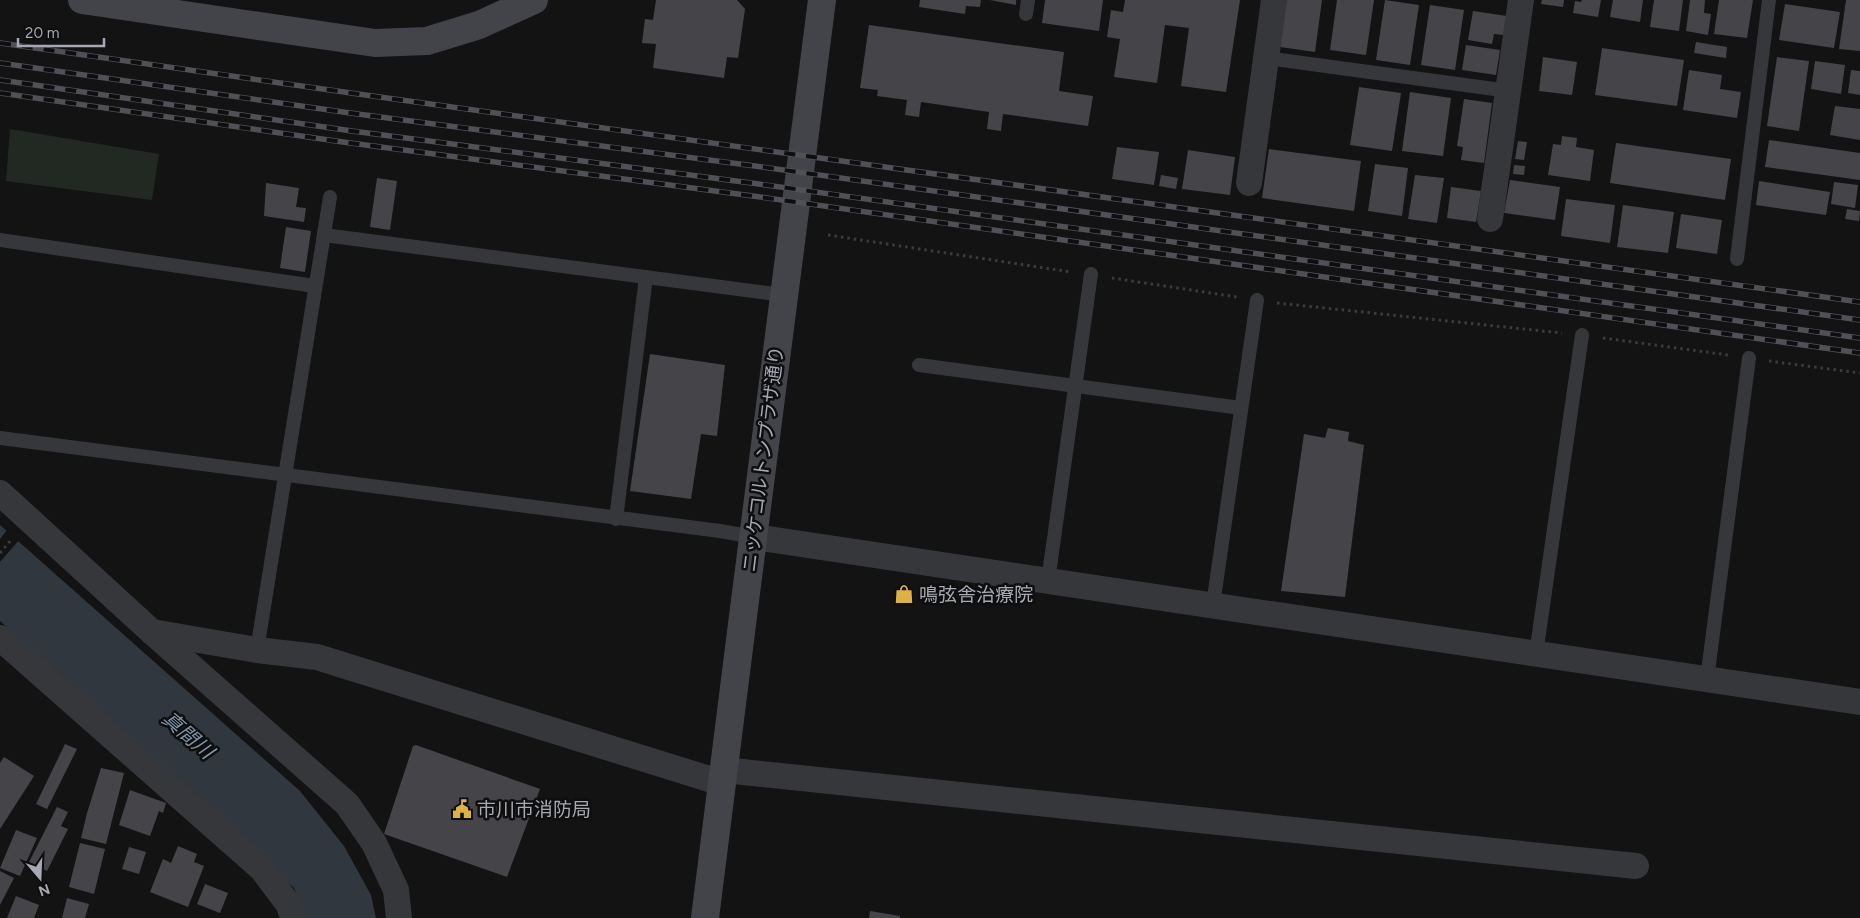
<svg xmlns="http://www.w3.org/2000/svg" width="1860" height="918" font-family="Figtree,'Noto Sans JP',sans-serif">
<rect width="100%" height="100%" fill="#131314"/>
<!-- green -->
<polygon fill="#222923" points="10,129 159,154 152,200 6,181"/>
<!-- water -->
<polygon fill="#30373e" points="0,525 300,791 344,846 371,895 376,918 306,918 294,888 0,621"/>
<!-- pier -->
<polygon fill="#131314" points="8,529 20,539 0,562 0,539"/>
<!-- building -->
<g fill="#454549">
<polygon points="656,0 737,0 745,9 738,58 727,57 724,78 653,68 656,44 642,43 645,19 653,20"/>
<polygon points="920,0 981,0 980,7 966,6 965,14 919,7"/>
<polygon points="990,0 1016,0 1016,5"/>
<polygon points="1045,0 1103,0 1099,31 1042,23"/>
<polygon points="1125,0 1240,0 1226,92 1181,86 1189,28 1165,25 1157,83 1114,77 1120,39 1107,37 1111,10 1123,12"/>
<polygon points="1286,0 1322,0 1315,52 1280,47"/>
<polygon points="1337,0 1374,0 1366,55 1330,50"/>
<polygon points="1385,0 1419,5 1410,65 1376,60"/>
<polygon points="1542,0 1564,0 1563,7 1541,4"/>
<polygon points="1582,0 1601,0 1598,17 1573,13 1575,1 1581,2"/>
<polygon points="1613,0 1643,0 1640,22 1610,17"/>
<polygon points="1654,0 1683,0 1679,31 1650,27"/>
<polygon points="1690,0 1705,0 1704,13 1711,14 1708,35 1686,31"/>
<polygon points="1719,0 1753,0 1747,38 1714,34"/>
<polygon points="1846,0 1860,0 1860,51 1839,49"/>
<polygon points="1785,4 1840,12 1834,48 1779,40"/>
<polygon points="1430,5 1464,10 1455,70 1421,65"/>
<polygon points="1473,11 1507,16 1504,35 1494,34 1492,44 1468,40"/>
<polygon points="869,25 1064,52 1059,91 1093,96 1088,126 1003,114 1001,131 987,129 989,112 921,102 919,117 905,115 907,100 877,96 878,90 860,88"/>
<polygon points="1696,42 1727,47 1726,58 1694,53"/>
<polygon points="1466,45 1500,50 1496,75 1462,70"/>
<polygon points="1602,48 1684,60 1677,106 1595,95"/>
<polygon points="1543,57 1577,62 1572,95 1539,91"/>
<polygon points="1777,57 1809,61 1799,131 1767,126"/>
<polygon points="1815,61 1845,65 1841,94 1811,89"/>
<polygon points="1689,70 1722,75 1720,89 1741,92 1737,118 1683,110"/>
<polygon points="1851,70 1860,71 1860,95 1848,93"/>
<polygon points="1359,87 1401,93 1392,151 1350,145"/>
<polygon points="1410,92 1451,98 1443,156 1402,151"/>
<polygon points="1464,99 1492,103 1484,163 1461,160 1463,147 1457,146"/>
<polygon points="1835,106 1860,109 1860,140 1830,135"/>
<polygon points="1562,136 1577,138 1576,147 1594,150 1590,181 1548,175 1553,144 1561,145"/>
<polygon points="1769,140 1860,153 1860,180 1765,167"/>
<polygon points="1518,141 1527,142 1524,160 1515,159"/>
<polygon points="1616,143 1731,159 1725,200 1610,183"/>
<polygon points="1117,147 1159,152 1154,185 1112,179"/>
<polygon points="1269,149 1361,161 1354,211 1262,198"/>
<polygon points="1188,150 1235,157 1230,195 1182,189"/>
<polygon points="1375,164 1408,168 1402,216 1368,211"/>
<polygon points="1514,165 1525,166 1524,175 1513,174"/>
<polygon points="1161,175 1178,178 1176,189 1159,186"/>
<polygon points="1415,175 1444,178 1437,223 1408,219"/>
<polygon points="377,178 397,181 390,230 370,227"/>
<polygon points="1510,180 1560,187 1555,220 1504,213"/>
<polygon points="1759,181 1830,192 1826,215 1756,205"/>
<polygon points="1834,182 1858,185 1855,208 1831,204"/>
<polygon points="266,183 299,188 296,207 306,208 304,222 264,216"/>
<polygon points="1451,187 1481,191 1476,222 1447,218"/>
<polygon points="1566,199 1615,205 1610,243 1561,236"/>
<polygon points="1623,205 1674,212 1668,253 1617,247"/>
<polygon points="1847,209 1860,211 1859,221 1845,219"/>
<polygon points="1681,214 1722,220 1717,254 1676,248"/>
<polygon points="286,227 311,231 305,272 280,268"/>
<polygon points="650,354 725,365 717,436 701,434 691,499 630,491"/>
<polygon points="1328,428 1349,432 1348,441 1364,445 1345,597 1281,591 1304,434 1325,438"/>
<polygon points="65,744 77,749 47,809 36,804"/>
<polygon points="416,745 540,789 507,877 384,834 413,746"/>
<polygon points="4,757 34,776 0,829 0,763"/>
<polygon points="101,768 124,773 106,844 81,838 87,813"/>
<polygon points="130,790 166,803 163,813 159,811 150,836 119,825"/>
<polygon points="57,807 68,812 61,826 68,829 47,871 29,862"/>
<polygon points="16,830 37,838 20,876 0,868"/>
<polygon points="80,843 105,849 94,894 69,887"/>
<polygon points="178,846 197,854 194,862 204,866 188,907 150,892 163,859 171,863"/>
<polygon points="129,847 146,852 139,874 122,869"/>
<polygon points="0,871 14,878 0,905"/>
<polygon points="205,884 228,893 220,913 197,904"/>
<polygon points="16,896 39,905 34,918 7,918"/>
<polygon points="67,898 89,904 85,918 62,918"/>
<polygon points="870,911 900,916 900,918 869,918"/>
</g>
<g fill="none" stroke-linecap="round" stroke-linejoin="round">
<!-- path -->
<g stroke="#3b3c40" stroke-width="3" stroke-dasharray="2.5 4" stroke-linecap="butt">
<polyline points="828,235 1071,272"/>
<polyline points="1112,278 1237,297"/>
<polyline points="1277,303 1562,333"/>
<polyline points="1603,338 1728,355"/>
<polyline points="1769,361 1860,373"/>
<polyline points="0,553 11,540"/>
</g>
<!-- lane -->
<g stroke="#36373b" stroke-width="14">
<polyline points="1026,14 1028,0"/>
<polyline points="1266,58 1509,91"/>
<polyline points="324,235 783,295"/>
<polyline points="0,240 315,286"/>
<polyline points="1737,259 1769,0"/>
<polyline points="919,365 1241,408"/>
<polyline points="0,438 720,531 754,537"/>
<polyline points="616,519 646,277"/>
<polyline points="1048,581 1091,274"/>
<polyline points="1213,605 1257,300"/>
<polyline points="257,650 330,197"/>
<polyline points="1536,654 1582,335"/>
<polyline points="1707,679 1749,358"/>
</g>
<!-- street -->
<g stroke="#36373b" stroke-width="26">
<polyline points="1249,183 1274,0"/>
<polyline points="1490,219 1521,0"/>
<polyline points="0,493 152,632 347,804 374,843 396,890 399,918"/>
<polyline points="754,537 1860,702"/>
<polyline points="152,632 257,650 317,657 722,783"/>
<polyline points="0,638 262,869 289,905 293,918"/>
<polyline points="724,770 1636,866"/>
</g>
<!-- secondary -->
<g stroke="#434449" stroke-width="28">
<polyline points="82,0 375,43 427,41 479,25 534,0"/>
<path d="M705,918C744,612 781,306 822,0"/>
</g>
<!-- rail casing -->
<g stroke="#505156" stroke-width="5.5">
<g id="rail">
<polyline points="0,43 358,94 1860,302"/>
<polyline points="0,63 350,113 755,166 1860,320"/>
<polyline points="0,80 352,131 759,184 1860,338"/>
<polyline points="0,93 343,142 753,196 1860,353"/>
</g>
</g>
<!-- rail -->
<use href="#rail" stroke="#0e0e0f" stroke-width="4" stroke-dasharray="11" stroke-linecap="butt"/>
</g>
<!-- icons -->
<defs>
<g id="shop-bare" transform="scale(1.5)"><path d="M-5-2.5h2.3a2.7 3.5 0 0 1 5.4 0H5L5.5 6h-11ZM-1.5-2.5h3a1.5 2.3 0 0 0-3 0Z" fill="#ddb243" stroke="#0e0e0f" stroke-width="2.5" paint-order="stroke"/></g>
<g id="civic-bare" transform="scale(1.5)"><path d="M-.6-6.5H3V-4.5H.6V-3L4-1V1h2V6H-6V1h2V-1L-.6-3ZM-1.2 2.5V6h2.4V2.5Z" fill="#ddb243" stroke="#0e0e0f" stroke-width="2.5" paint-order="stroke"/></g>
</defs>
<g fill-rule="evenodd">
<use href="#shop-bare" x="904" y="594"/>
<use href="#civic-bare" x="462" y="809"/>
</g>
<g text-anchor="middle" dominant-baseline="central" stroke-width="5" stroke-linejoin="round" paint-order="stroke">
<!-- street labels -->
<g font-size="19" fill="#a6a9b3" stroke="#0e0e0f">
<text transform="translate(763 459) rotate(-83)">ニッケコルトンプラザ通り</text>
</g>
<!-- poi labels -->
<g font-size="19" fill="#a6a9b3" stroke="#0e0e0f" text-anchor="start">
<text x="919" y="594">鳴弦舎治療院</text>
<text x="477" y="809">市川市消防局</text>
</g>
<!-- water labels -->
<g font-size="20" font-style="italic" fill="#8195ab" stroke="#0e0e0f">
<text transform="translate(188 735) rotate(41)">真間川</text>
</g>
</g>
<!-- north arrow -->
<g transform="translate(40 878) rotate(161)" stroke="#0e0e0f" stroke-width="4" paint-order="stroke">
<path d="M0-4L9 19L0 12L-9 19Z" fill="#a6a9b3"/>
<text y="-8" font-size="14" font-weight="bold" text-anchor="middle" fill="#a6a9b3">N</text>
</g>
<!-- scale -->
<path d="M18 38v8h86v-8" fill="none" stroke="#a6a9b3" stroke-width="2.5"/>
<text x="25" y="38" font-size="15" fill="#a6a9b3" stroke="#0e0e0f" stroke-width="4" paint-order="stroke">20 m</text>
</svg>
